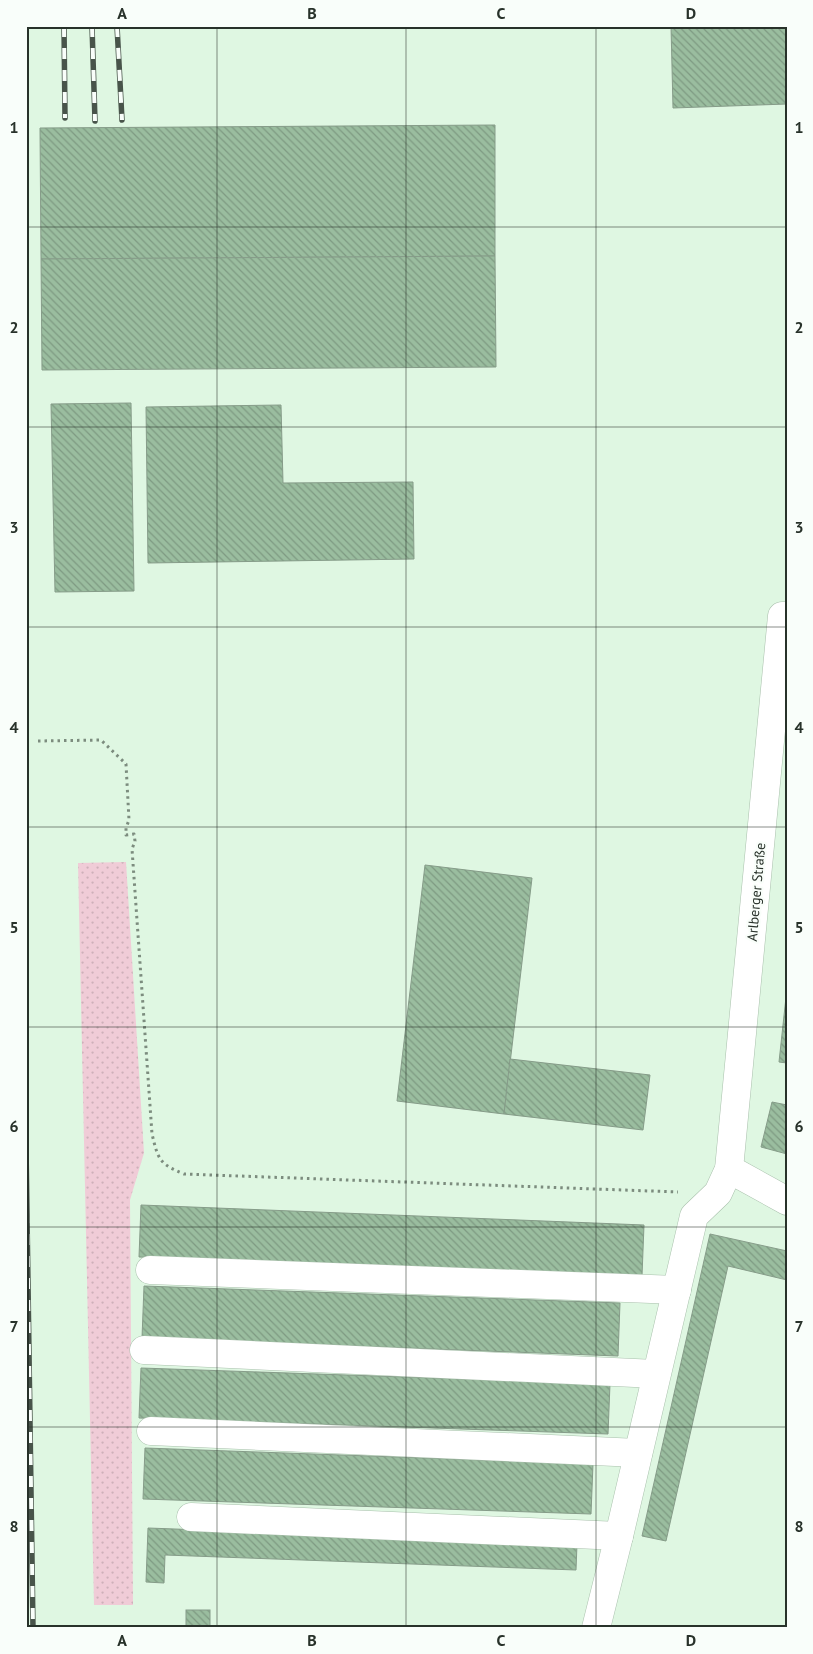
<svg xmlns="http://www.w3.org/2000/svg" width="813" height="1654" font-family="'PT Sans',sans-serif">
<defs>
<pattern id="grass-dots" width="8" height="8" patternUnits="userSpaceOnUse" patternTransform="scale(1.25)"><rect width="8" height="8" fill="#f0ccd7"/><path d="M2 2h.1M6 6h.1" fill="none" stroke="#ceb0b9" stroke-width="1.8" stroke-linecap="round"/></pattern>
<pattern id="building-back-hatch" width="6" height="6" patternUnits="userSpaceOnUse" patternTransform="scale(1.25)"><rect width="6" height="6" fill="#9abd9f"/><path d="M-1 5l2 2M0 0l6 6M5-1l2 2" fill="none" stroke="#7e9a82"/></pattern>
</defs>
<rect width="100%" height="100%" fill="#dff7e2"/>
<!-- grass -->
<polygon fill="url(#grass-dots)" points="126,862 144,1153 130,1200 133,1605 94,1605 78,863"/>
<!-- building -->
<g fill="url(#building-back-hatch)" stroke="#869c89">
<polygon points="671,26 787,26 787,104 673,108"/>
<polygon points="495,125 495,256 41,259 40,128"/>
<polygon points="495,256 496,367 42,370 41,259"/>
<polygon points="131,403 134,591 55,592 51,404"/>
<polygon points="281,405 283,483 413,482 414,559 148,563 146,407"/>
<polygon points="425,865 532,878 504,1114 397,1101"/>
<polygon points="787,988 787,1063 779,1062"/>
<polygon points="510,1059 650,1075 643,1130 504,1114"/>
<polygon points="772,1102 787,1105 787,1154 761,1147"/>
<polygon points="141,1205 644,1225 642,1276 139,1257"/>
<polygon points="710,1234 787,1251 787,1280 728,1266 666,1541 642,1536"/>
<polygon points="144,1286 620,1303 618,1356 142,1338"/>
<polygon points="141,1368 610,1384 608,1434 139,1418"/>
<polygon points="145,1448 593,1464 591,1514 143,1499"/>
<polygon points="148,1528 577,1544 576,1570 165,1555 164,1583 146,1582"/>
<rect x="186" y="1610" width="24" height="18"/>
</g>
<g fill="none" stroke-linecap="round" stroke-linejoin="round">
<!-- minor casing -->
<g stroke="#a9c0ac" stroke-width="29">
<g id="minor">
<polyline points="729,1169 787,1201"/>
<polyline points="150,1270 677,1290"/>
<polyline points="144,1350 656,1374"/>
<polyline points="151,1431 638,1453"/>
<polyline points="191,1517 619,1536 694,1216 718,1193 729,1169 782,616 787,616"/>
<polyline points="596,1628 619,1536"/>
</g>
</g>
<!-- path -->
<path stroke="#7c8c7e" stroke-width="3" stroke-dasharray="2.5 4" stroke-linecap="butt" d="M38,741L101,740L126,764L129,820L126,828V835L134,834L135,841L132,849L152,1134C158,1159 159,1164 184,1174L678,1192"/>
<!-- minor -->
<use href="#minor" stroke="#fff" stroke-width="28"/>
<!-- rail casing -->
<g stroke="#48544a" stroke-width="5.5">
<g id="rail">
<polyline points="64,26 65,118"/>
<polyline points="92,26 95,121"/>
<polyline points="117,26 122,120"/>
<polyline points="26,1146 33,1628"/>
</g>
</g>
<!-- rail -->
<use href="#rail" stroke="#f9fefa" stroke-width="4" stroke-dasharray="11" stroke-linecap="butt"/>
</g>
<!-- grid -->
<path fill="none" stroke="#28322a" stroke-width="1" stroke-opacity="0.55" d="M217,26V1628M406,26V1628M596,26V1628M26,227H787M26,427H787M26,627H787M26,827H787M26,1027H787M26,1227H787M26,1427H787"/>
<g text-anchor="middle" dominant-baseline="central" stroke-width="4.5" stroke-linejoin="round" paint-order="stroke">
<!-- street labels -->
<g font-size="14" fill="#28322a" stroke="#f9fefa">
<text transform="translate(756 892) rotate(-85)">Arlberger Straße</text>
</g>
</g>
<!-- border -->
<rect width="813" height="1654" fill="none" stroke="#f9fefa" stroke-width="55"/>
<rect x="28" y="28" width="758" height="1598" fill="none" stroke="#28322a" stroke-width="2"/>
<g font-size="16" text-anchor="middle" font-weight="bold" fill="#28322a">
<text x="122" y="19">A</text>
<text x="312" y="19">B</text>
<text x="501" y="19">C</text>
<text x="691" y="19">D</text>
<text x="14" y="133">1</text>
<text x="799" y="133">1</text>
<text x="14" y="333">2</text>
<text x="799" y="333">2</text>
<text x="14" y="533">3</text>
<text x="799" y="533">3</text>
<text x="14" y="733">4</text>
<text x="799" y="733">4</text>
<text x="14" y="933">5</text>
<text x="799" y="933">5</text>
<text x="14" y="1132">6</text>
<text x="799" y="1132">6</text>
<text x="14" y="1332">7</text>
<text x="799" y="1332">7</text>
<text x="14" y="1532">8</text>
<text x="799" y="1532">8</text>
<text x="122" y="1646">A</text>
<text x="312" y="1646">B</text>
<text x="501" y="1646">C</text>
<text x="691" y="1646">D</text>
</g>
</svg>
